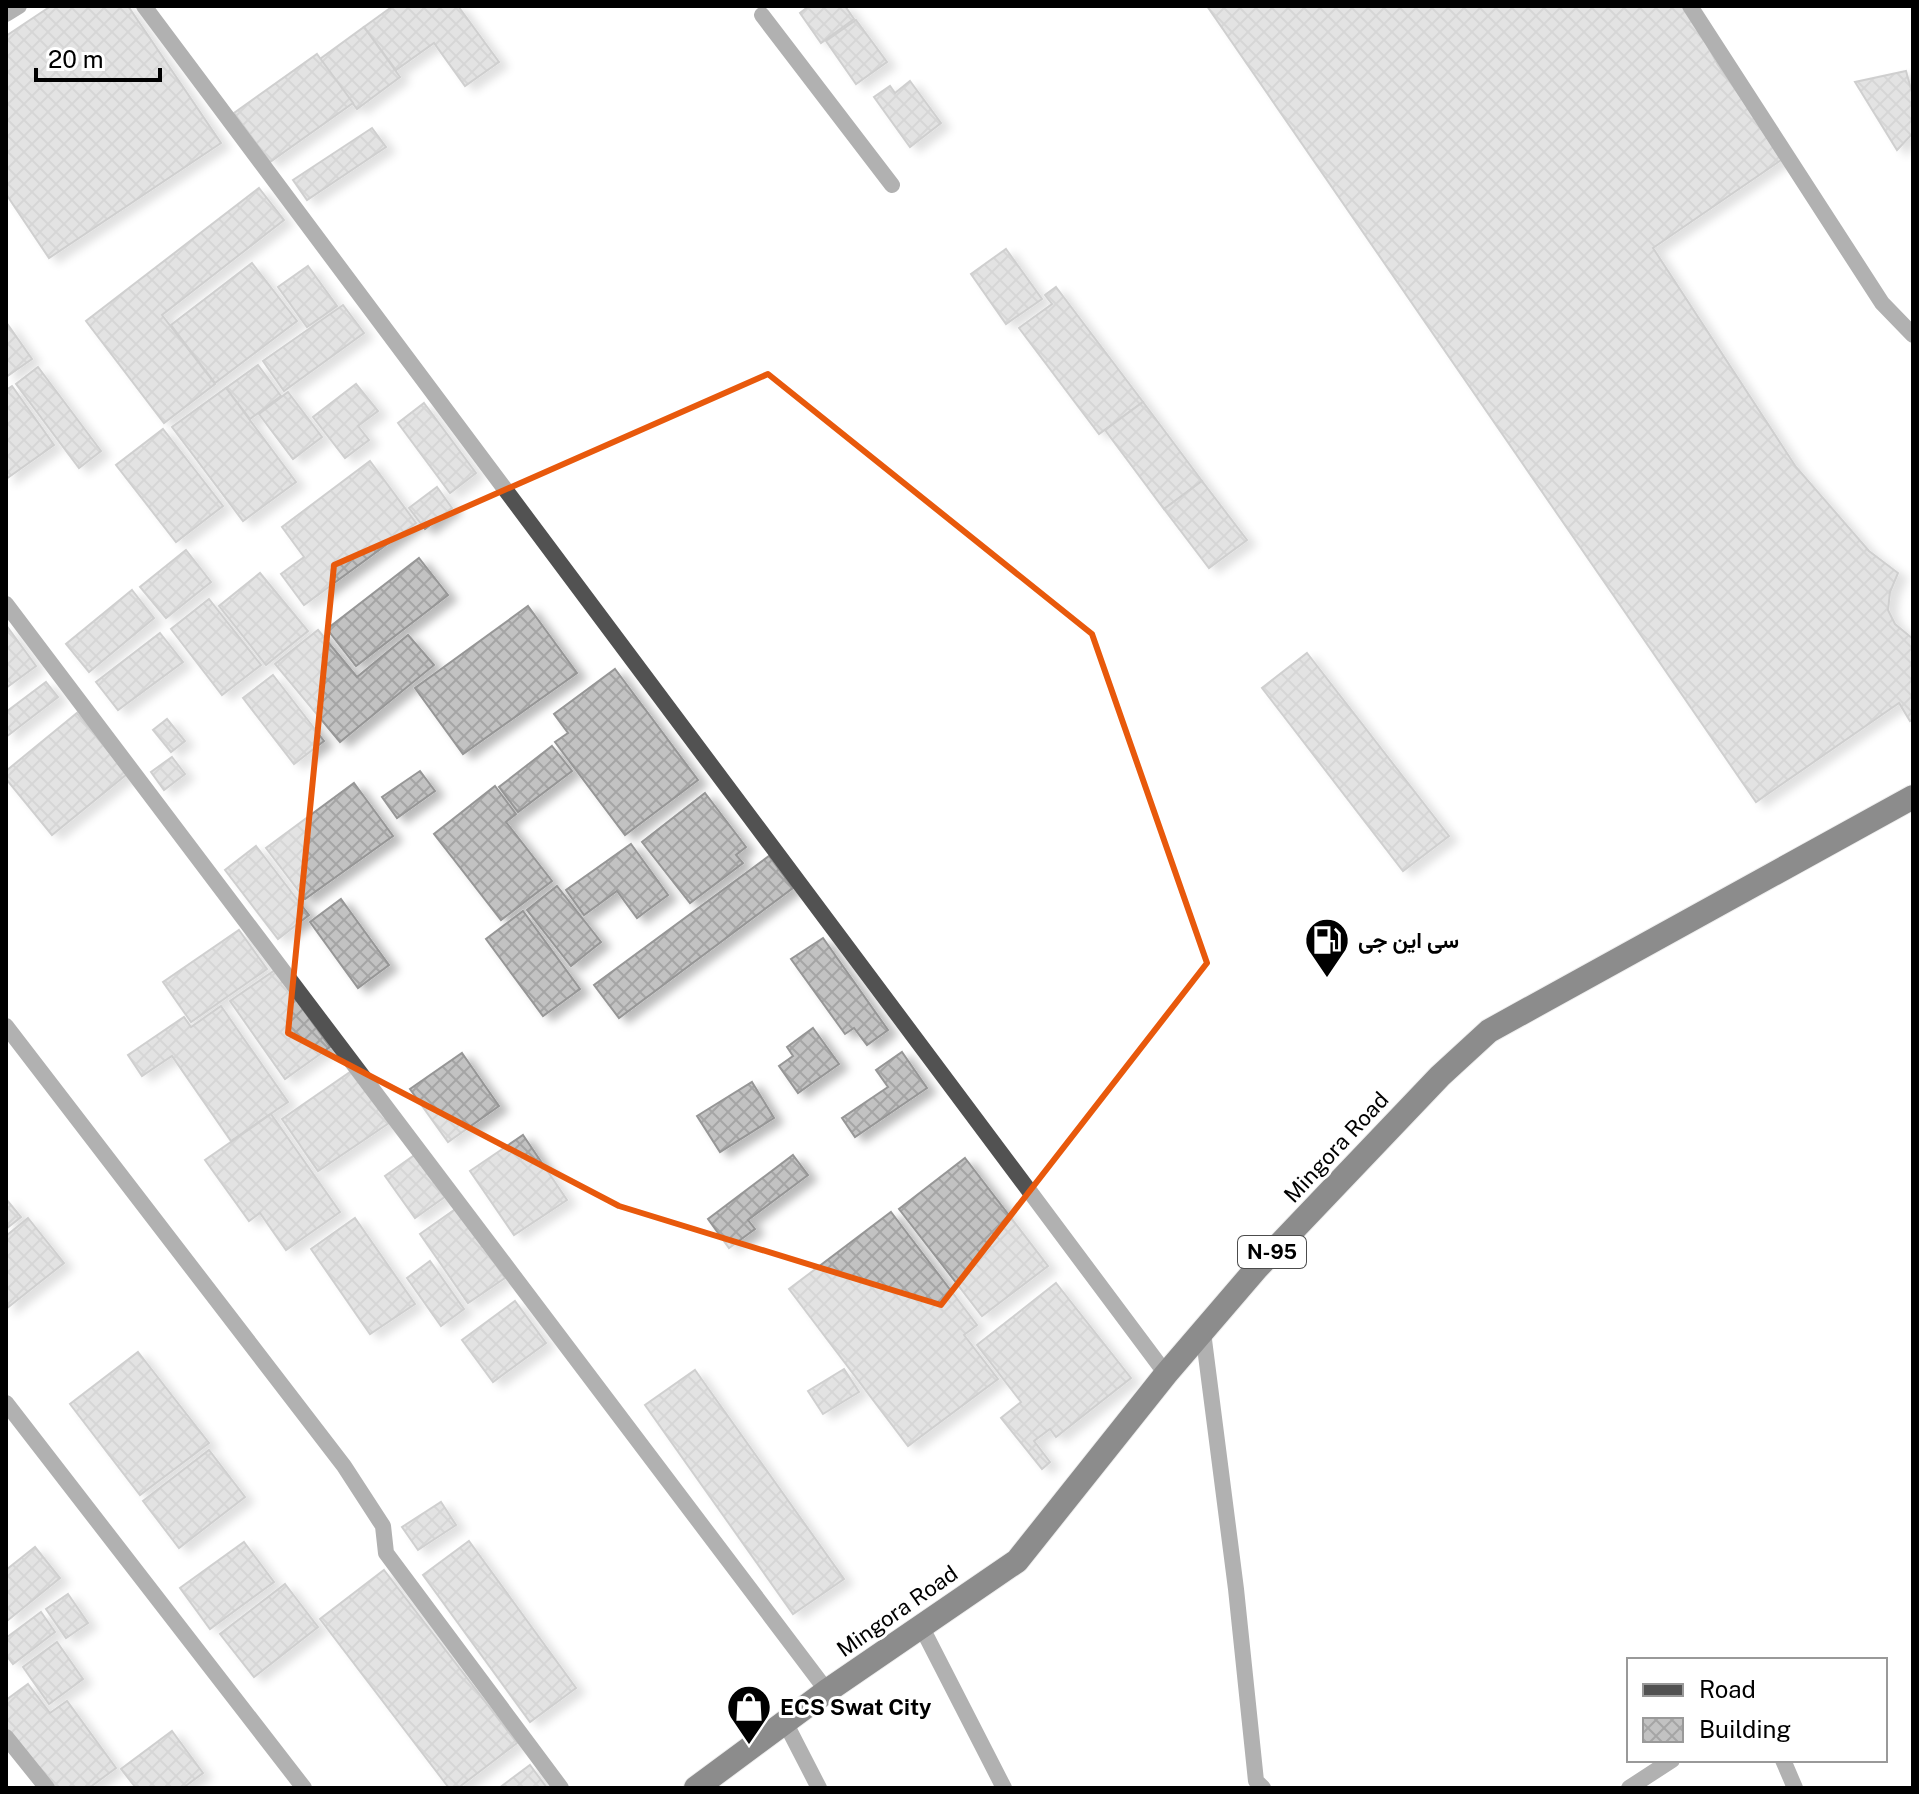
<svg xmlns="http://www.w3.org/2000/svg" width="1919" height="1794" font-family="'Public Sans',Vazirmatn,sans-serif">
<defs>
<pattern id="building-cross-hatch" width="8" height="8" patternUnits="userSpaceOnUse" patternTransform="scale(2)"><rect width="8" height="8" fill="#c2c2c2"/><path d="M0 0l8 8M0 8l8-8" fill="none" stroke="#a5a5a5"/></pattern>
<filter id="shadow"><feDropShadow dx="9" dy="5" stdDeviation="4" flood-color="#0004"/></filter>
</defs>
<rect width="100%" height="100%" fill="#fff"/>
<!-- building -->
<g fill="url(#building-cross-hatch)" stroke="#969696" stroke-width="2" filter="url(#shadow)">
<polygon points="51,6 128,6 221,143 49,258 6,194 6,36"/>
<polygon points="393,6 458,6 499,62 465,86 434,43 396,70 364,27"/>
<polygon points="809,6 845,6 854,19 821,43 800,13"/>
<polygon points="1207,6 1686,6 1718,65 1784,158 1653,248 1796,467 1869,551 1898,573 1890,592 1888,610 1895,624 1913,639 1913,719 1910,721 1899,703 1756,802"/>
<polygon points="856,20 887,62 856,84 826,41"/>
<polygon points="364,27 400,77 357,109 320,59"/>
<polygon points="317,54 353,103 270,162 234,113"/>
<polygon points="1906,71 1913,96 1913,133 1897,150 1855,82"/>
<polygon points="910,81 941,123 910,147 874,97 890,86 895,93"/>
<polygon points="372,128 386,147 307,200 293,180"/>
<polygon points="259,188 284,220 162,315 215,384 164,423 86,321"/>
<polygon points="1006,249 1042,299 1006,324 971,274"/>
<polygon points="252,263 297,321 215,383 171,325"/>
<polygon points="308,266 337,306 307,327 278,287"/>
<polygon points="1056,287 1143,402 1099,434 1019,328 1052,304 1045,295"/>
<polygon points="343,305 364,333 284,391 263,361"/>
<polygon points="6,322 32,359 6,377"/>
<polygon points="258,365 281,396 250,419 226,388"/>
<polygon points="38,367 101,451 79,468 16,384"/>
<polygon points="356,384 378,411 358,426 369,440 345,458 313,417"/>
<polygon points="12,386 54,445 6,479 6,390"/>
<polygon points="226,388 296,482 243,521 172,427"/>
<polygon points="288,392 322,437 293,459 259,414"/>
<polygon points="1143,402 1202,481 1164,509 1105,430"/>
<polygon points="424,403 476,473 450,493 398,423"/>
<polygon points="163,429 223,506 176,542 116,465"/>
<polygon points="370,461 416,523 304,605 281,574 304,557 282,527"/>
<polygon points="1202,481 1247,540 1209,568 1164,509"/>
<polygon points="437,487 452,508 425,529 409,508"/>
<polygon points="186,550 211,582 166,618 140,587"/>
<polygon points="419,558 448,595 356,666 327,629"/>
<polygon points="260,573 308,631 266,665 219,606"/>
<polygon points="132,590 154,618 89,672 66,644"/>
<polygon points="209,599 261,665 222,695 171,629"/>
<polygon points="528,606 577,673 463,754 415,688"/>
<polygon points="6,625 36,666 6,688"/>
<polygon points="318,630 357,677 408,635 434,665 340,742 275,664"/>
<polygon points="160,633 183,662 118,710 96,682"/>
<polygon points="1307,653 1449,836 1403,871 1262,688"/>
<polygon points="615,669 698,780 625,835 555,742 568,733 554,714"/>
<polygon points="273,675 324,741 294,764 243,698"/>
<polygon points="46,682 58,697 6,737 6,712"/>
<polygon points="77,713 127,774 52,835 6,779 6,771"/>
<polygon points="167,719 185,741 171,752 153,730"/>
<polygon points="552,746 572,771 518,812 499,787"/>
<polygon points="172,757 185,774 164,790 151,772"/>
<polygon points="420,771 435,791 397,818 382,797"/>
<polygon points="354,783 393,836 305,899 266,848"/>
<polygon points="495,786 516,814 506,822 552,881 501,920 434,834"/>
<polygon points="705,793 746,847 736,855 743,863 690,903 642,842"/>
<polygon points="631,844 668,895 637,918 617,891 584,915 566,890"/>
<polygon points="256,846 309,915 278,939 225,870"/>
<polygon points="769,856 793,888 619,1018 594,985"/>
<polygon points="557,886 601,942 571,966 527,910"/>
<polygon points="341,899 389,965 358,988 310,922"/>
<polygon points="523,911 580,989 543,1016 486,939"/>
<polygon points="239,930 267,969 191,1022 163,982"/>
<polygon points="823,938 888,1030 867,1045 854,1028 845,1034 791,959"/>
<polygon points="275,970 330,1047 285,1079 230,1001"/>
<polygon points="221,1006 288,1102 231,1141 172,1056 142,1076 128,1055 184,1017 191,1027"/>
<polygon points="813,1028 839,1064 798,1093 779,1066 793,1056 787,1047"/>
<polygon points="902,1052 927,1088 855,1137 842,1118 888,1087 876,1070"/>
<polygon points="462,1053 499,1106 448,1142 410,1089"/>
<polygon points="353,1070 389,1123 318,1171 282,1119"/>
<polygon points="752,1082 774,1118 720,1152 697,1116"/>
<polygon points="271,1114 340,1212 286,1250 260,1213 249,1221 205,1160"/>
<polygon points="523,1135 567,1200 514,1235 470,1171"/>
<polygon points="416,1154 446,1196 415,1218 385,1176"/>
<polygon points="793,1155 808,1175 748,1220 755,1229 729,1248 708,1219"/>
<polygon points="965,1158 1048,1266 982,1316 899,1209"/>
<polygon points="6,1199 21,1217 6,1229"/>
<polygon points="457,1208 505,1278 468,1303 420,1234"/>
<polygon points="891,1212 977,1325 964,1335 998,1379 908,1446 789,1289"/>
<polygon points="28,1218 64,1263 6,1309 6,1236"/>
<polygon points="355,1218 415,1304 370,1334 311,1249"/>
<polygon points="430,1261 464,1309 441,1326 407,1278"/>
<polygon points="1056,1283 1131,1378 1056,1437 1050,1429 1034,1441 1050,1462 1042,1469 1001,1418 1021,1402 977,1345"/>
<polygon points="515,1301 546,1343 493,1382 462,1340"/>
<polygon points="138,1352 209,1443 140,1495 70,1404"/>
<polygon points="844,1369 859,1392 823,1414 808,1391"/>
<polygon points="695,1370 844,1579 793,1614 645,1405"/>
<polygon points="209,1450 245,1497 179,1548 143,1501"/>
<polygon points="441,1502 456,1525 418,1550 402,1527"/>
<polygon points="469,1541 576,1688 530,1722 423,1575"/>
<polygon points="244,1542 274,1582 210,1629 180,1588"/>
<polygon points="35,1547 60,1578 7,1621 6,1570"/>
<polygon points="384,1570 517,1743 458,1788 449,1788 320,1619"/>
<polygon points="285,1584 318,1627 254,1677 220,1634"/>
<polygon points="68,1594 88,1623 66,1638 46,1609"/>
<polygon points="41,1612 55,1632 13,1664 6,1655 6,1638"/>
<polygon points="57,1642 83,1679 49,1704 23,1667"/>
<polygon points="28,1684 50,1713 67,1701 116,1768 89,1788 50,1788 6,1729 6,1700"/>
<polygon points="172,1731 203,1773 183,1788 136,1788 121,1769"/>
<polygon points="530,1765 547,1788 499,1788"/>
</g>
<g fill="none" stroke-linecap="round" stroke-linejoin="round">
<!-- highway casing -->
<g stroke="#dbdbdb" stroke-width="26">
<polyline id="highway" points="696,1788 827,1691 1017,1561 1166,1374 1257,1268 1440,1076 1489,1031 1913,797"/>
</g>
<!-- lane -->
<g stroke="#525252" stroke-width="16">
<polyline points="6,1403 304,1788"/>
<polyline points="921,1626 1004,1788"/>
<polyline points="785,1722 819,1788"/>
</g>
<!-- street -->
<g stroke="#525252" stroke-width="16">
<polyline points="144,6 1166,1374"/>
<polyline points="1690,6 1882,303 1913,335"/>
<polyline points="6,14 19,6"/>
<polyline points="762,15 892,185"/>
<polyline points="6,604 827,1691"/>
<polyline points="6,1026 344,1466 383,1526 386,1553 561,1788"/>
<polyline points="1203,1332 1236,1589 1256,1781 1263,1788"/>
<polyline points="6,1737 47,1788"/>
<polyline points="1783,1760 1795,1788"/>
<polyline points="1629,1788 1672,1760"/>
</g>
<!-- highway -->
<use href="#highway" stroke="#000" stroke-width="24"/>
</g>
<!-- marked area -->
<path d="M0 0H1919V1794H0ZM768,374L1092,634L1207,963L941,1305L619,1206L288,1033L334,565Z" fill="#fff" fill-opacity=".55" fill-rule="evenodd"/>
<path fill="none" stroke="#e8590c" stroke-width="6" stroke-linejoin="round" d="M768,374L1092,634L1207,963L941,1305L619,1206L288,1033L334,565Z"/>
<!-- icons -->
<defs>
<g id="fuel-pin" transform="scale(2.3)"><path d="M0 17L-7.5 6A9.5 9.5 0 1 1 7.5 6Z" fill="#000" stroke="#fff"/><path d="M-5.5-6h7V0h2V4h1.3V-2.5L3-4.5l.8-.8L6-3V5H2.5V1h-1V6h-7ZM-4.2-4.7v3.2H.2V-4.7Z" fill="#fff"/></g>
<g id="shop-pin" transform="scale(2.3)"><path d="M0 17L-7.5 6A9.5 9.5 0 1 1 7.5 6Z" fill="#000" stroke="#fff"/><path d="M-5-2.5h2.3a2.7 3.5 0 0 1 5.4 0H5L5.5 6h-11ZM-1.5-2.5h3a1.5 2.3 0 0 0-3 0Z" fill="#fff"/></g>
</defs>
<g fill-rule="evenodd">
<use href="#fuel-pin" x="1327" y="940"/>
<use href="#shop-pin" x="749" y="1707"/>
</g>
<g text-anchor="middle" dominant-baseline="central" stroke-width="6" stroke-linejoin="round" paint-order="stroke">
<!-- shield labels -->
<rect fill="#fff" stroke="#4c4c4c" stroke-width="2" x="1238" y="1236" width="68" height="32" rx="6"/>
<g font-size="20" font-weight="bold" fill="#000">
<text x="1272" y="1252">N-95</text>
</g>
<!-- poi labels -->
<g font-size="22" font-weight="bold" fill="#000" stroke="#fff" text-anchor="start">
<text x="1358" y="940">سی این جی</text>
<text x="780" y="1707">ECS Swat City</text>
</g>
<!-- street labels -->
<g font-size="22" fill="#000" stroke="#fff">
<text transform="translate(1336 1147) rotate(-47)">Mingora Road</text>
<text transform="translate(897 1611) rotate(-35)">Mingora Road</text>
</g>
</g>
<!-- border -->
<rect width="1919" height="1794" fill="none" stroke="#000000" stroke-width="16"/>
<!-- legend -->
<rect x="1627" y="1658" width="260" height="104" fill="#ffffff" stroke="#999999" stroke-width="2"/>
<rect x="1643" y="1684" width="40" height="12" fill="#525252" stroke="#999999" stroke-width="2"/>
<text x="1699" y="1698" font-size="24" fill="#000000">Road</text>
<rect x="1643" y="1718" width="40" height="24" fill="url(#building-cross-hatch)" stroke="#999999" stroke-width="2"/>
<text x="1699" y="1738" font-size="24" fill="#000000">Building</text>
<!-- scale -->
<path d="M36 68v12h124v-12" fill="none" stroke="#000000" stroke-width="4"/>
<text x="48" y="68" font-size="24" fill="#000000" stroke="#ffffff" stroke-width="6" paint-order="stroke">20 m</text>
</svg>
